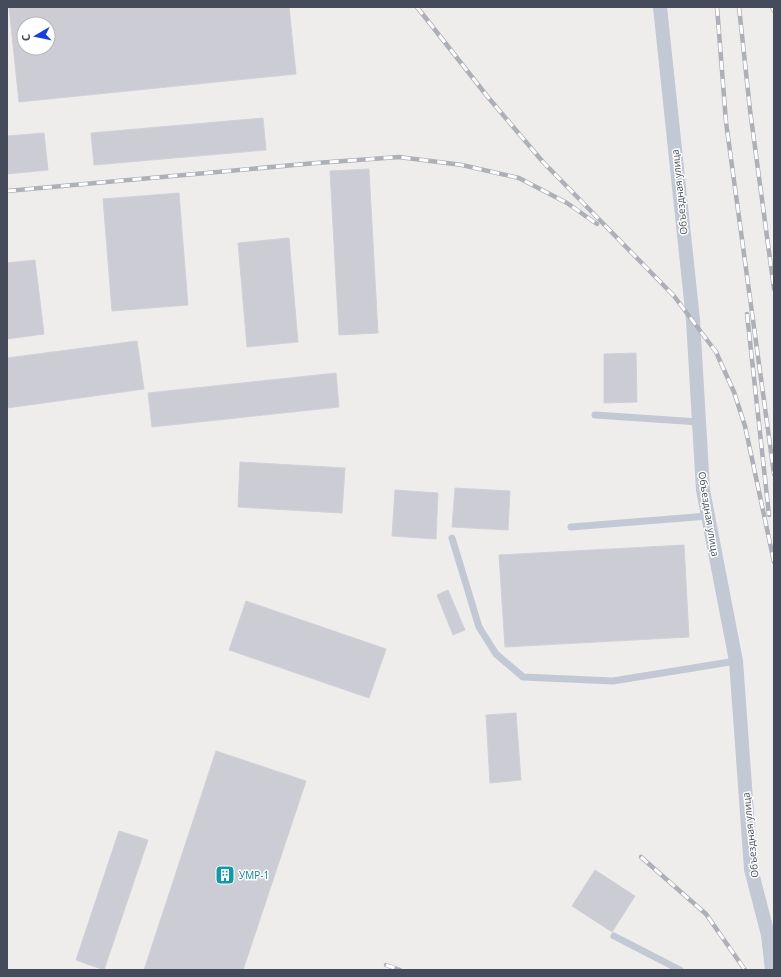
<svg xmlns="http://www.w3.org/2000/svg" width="781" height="977" font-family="'Open Sans',sans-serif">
<rect width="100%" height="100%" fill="#efedec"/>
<!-- building -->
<g fill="#cccdd4" stroke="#d0d1d8" fill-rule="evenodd">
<path d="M9,7H289L296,74L19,102ZM24,24H48V48H24Z"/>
<polygon points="263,118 266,150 94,165 91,133"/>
<polygon points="44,133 48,170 7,174 7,136"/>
<polygon points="369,169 378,333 339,335 330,171"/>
<polygon points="179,193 188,305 112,311 103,199"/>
<polygon points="289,238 298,342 247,347 238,243"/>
<polygon points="35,260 44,334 7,339 7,263"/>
<polygon points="137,341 144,389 7,408 7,358"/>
<polygon points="636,353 637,402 604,403 604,354"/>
<polygon points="336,373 339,407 152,427 148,393"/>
<polygon points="240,462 345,468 342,513 238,507"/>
<polygon points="455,488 510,491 508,530 452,527"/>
<polygon points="395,490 438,493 436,539 392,536"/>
<polygon points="684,545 689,637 505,647 499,555"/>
<polygon points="448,590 465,630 453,635 437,595"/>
<polygon points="246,601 386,649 369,698 229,650"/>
<polygon points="516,713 521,780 490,783 486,715"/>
<polygon points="216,751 306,781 243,970 144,970"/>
<polygon points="119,831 148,840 104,970 76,960"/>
<polygon points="595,870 635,896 612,932 572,906"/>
</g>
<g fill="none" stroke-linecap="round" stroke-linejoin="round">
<!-- lane -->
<g stroke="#c2c8d4" stroke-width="7">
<polyline points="595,415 699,422"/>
<polyline points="571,527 708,516"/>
<polyline points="452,538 479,627 496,654 523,677 613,681 736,661"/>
<polyline points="614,936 680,970"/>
</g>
<!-- street -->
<polyline stroke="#c2c8d4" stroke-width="14" points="660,7 693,320 703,490 736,661 751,869 768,935 772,970"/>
<!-- rail casing -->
<g stroke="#aeb0b7" stroke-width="4.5">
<g id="rail">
<polyline points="417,7 487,96 543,162 674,296 716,352 734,392 745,426 774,562"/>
<polyline points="717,7 726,122 774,474"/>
<polyline points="739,7 750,110 774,289"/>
<polyline points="772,7 774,11"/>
<polyline points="7,191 316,163 399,157 462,165 519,178 567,203 597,224"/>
<polyline points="747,314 769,515"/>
<polyline points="641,857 706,914 745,970"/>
<polyline points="386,965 400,970"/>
</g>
</g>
<!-- rail -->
<use href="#rail" stroke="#fff" stroke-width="3" stroke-dasharray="9" stroke-linecap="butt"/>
</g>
<!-- icons -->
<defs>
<g id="building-square" transform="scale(1)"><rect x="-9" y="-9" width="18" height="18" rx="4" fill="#0f9aa8" stroke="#fff"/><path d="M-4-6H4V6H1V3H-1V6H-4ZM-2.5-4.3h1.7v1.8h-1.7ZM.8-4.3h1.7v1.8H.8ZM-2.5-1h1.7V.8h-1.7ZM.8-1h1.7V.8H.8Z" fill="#fff"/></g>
</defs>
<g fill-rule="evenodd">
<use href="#building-square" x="225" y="875"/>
</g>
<g text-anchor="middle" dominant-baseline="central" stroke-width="3" stroke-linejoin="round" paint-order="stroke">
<!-- street labels -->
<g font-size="10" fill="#454b5a" stroke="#fff">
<text transform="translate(679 192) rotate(-96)">Объездная улица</text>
<text transform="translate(709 514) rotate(81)">Объездная улица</text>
<text transform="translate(750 835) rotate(-96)">Объездная улица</text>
</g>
<!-- culture labels -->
<g font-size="10" fill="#0d838f" stroke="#fff" text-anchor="start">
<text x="239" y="875">УМР-1</text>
</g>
</g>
<!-- border -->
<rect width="781" height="977" fill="none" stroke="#454b5a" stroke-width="16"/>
<!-- north arrow -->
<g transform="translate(36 36) rotate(261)"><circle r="19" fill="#ffffff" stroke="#b5b7bd"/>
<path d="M0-3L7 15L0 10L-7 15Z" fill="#183fde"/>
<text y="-6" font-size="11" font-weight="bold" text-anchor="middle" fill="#454b5a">С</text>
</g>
</svg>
